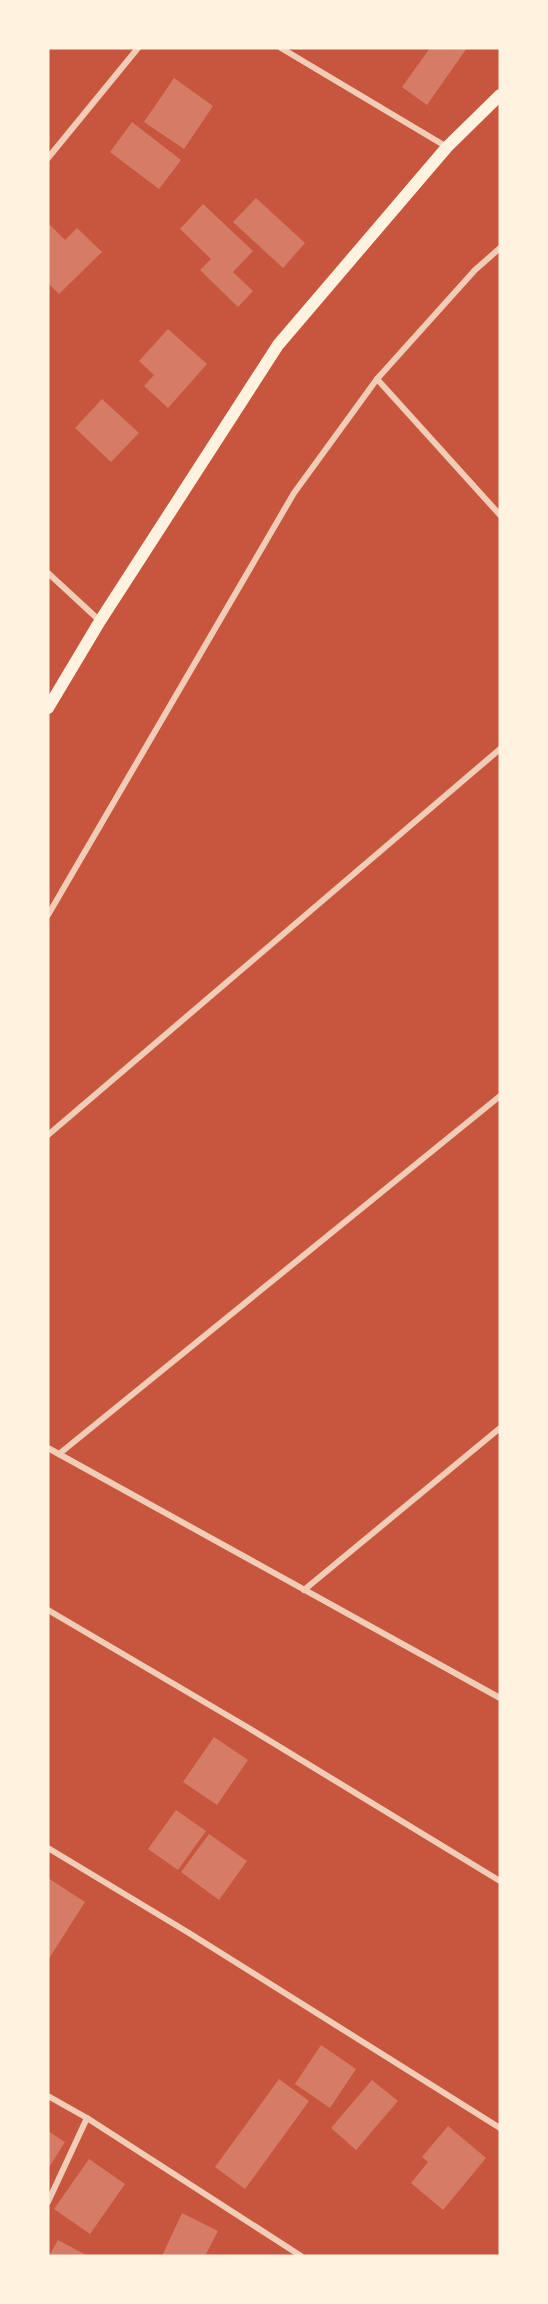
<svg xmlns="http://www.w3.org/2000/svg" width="548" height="2304" font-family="'Varela Round',sans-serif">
<rect width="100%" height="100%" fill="#c8553d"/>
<!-- building -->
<g fill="#d67c66">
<polygon points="430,48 467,48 427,105 402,87"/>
<polygon points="174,78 213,106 184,149 144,122"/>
<polygon points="132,122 181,160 159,189 110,152"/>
<polygon points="256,198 305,243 283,268 233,222"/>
<polygon points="203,204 253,251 233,272 253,291 238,307 200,270 211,259 180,229"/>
<polygon points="48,223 65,240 77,228 102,252 59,294 48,283"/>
<polygon points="168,329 207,364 168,408 144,386 154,375 139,361"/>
<polygon points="102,399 139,433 111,462 75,428"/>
<polygon points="214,1737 248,1760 217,1805 183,1782"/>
<polygon points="176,1810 206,1831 178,1870 148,1849"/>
<polygon points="209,1834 247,1861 219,1900 181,1872"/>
<polygon points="48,1878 85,1902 48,1960"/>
<polygon points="321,2045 356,2069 330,2108 295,2084"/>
<polygon points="279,2079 309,2101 245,2189 215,2167"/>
<polygon points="372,2080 398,2101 356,2150 331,2128"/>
<polygon points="448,2126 486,2158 443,2210 411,2183 428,2162 422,2157"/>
<polygon points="48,2131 65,2142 48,2169"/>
<polygon points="89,2159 125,2184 90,2234 54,2209"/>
<polygon points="182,2213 218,2231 205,2256 162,2256"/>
<polygon points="58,2240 88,2256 49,2256"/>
</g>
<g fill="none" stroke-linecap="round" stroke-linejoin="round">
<!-- minor -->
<g stroke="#f1ccb7" stroke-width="6">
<polyline points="281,48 447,147"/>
<polyline points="48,158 138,48"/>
<polyline points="377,379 500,515"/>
<polyline points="48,573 100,621"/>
<polyline points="48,915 294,493 377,379 475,270 500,248"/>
<polyline points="48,1135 500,749"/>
<polyline points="48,1448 500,1698"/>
<polyline points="59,1454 500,1096"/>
<polyline points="304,1590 500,1428"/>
<polyline points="48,1610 247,1727 500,1881"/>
<polyline points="48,1848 189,1933 500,2128"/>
<polyline points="48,2096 87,2118 301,2256"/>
<polyline points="48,2202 87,2118"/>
</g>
<!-- secondary -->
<polyline stroke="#fff3e0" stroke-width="12" points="48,708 100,621 278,345 447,147 500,95"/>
</g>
<!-- border -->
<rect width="548" height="2304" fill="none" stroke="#fff3e0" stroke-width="99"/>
</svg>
